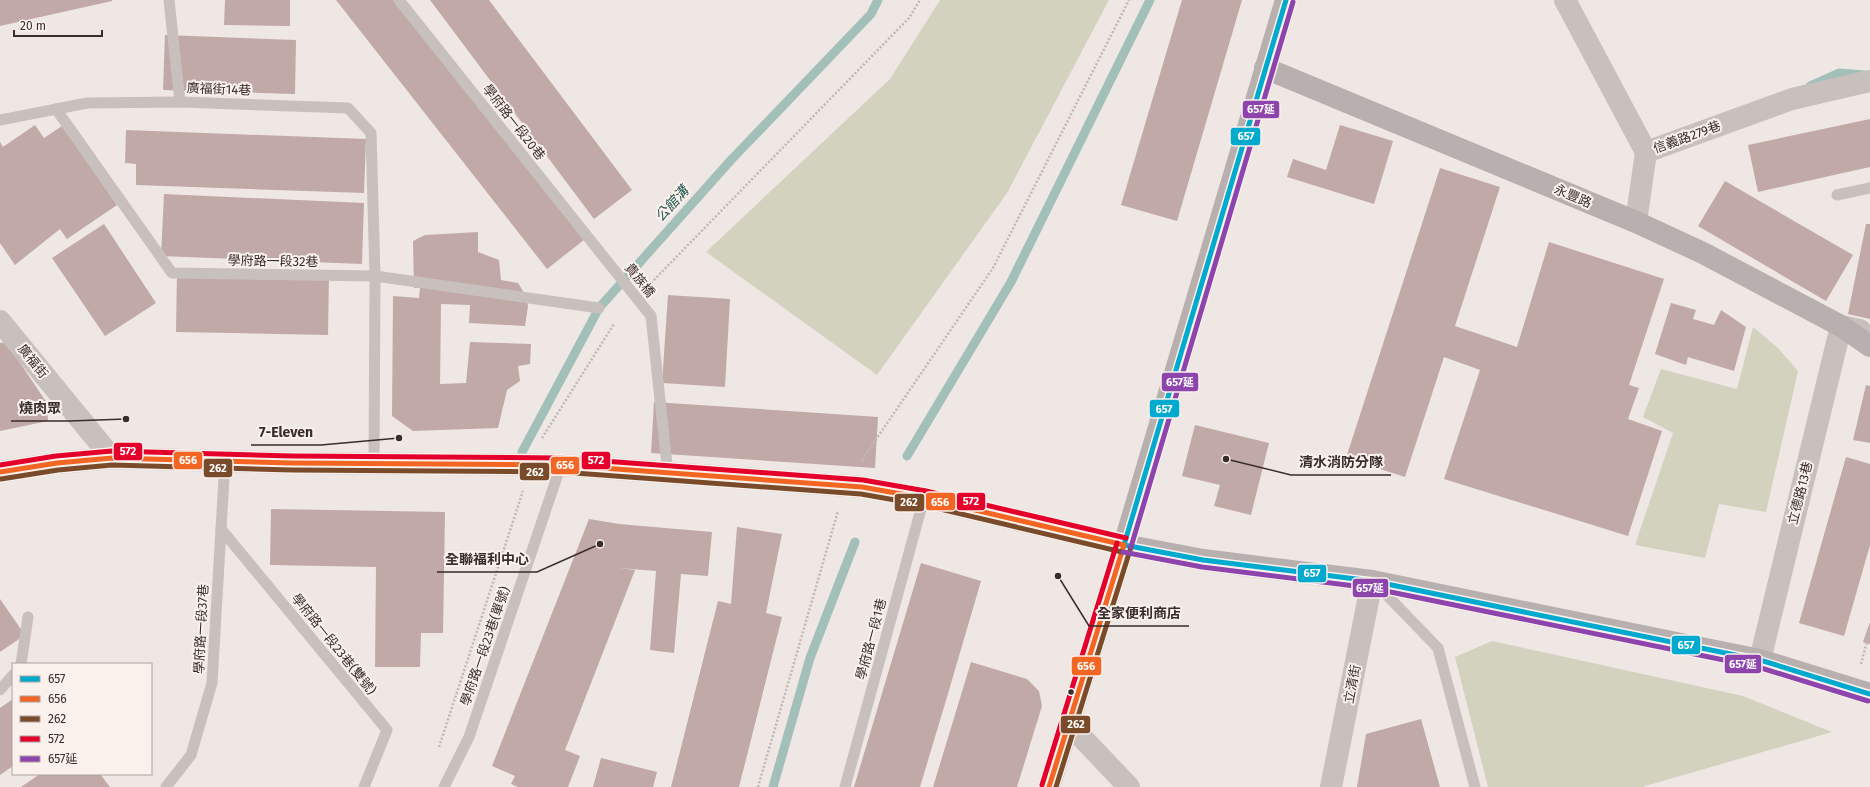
<svg xmlns="http://www.w3.org/2000/svg" width="1870" height="787" font-family="'Fira Sans','Noto Sans TC',sans-serif">
<rect width="100%" height="100%" fill="#eee7e4"/>
<!-- green -->
<g fill="#d3d2bf">
<polygon points="940,0 1109,0 1007,193 877,375 706,252 890,79"/>
<polygon points="1753,327 1778,348 1798,371 1766,512 1719,504 1705,558 1635,545 1673,433 1643,417 1661,369 1737,389"/>
<polygon points="1492,641 1743,696 1832,732 1642,787 1488,787 1455,657"/>
</g>
<g fill="none" stroke-linecap="round" stroke-linejoin="round">
<!-- stream -->
<g stroke="#a2bfb9" stroke-width="9">
<polyline points="1810,86 1839,73 1864,75"/>
<polyline points="522,452 599,308 731,160 871,14 878,0"/>
<polyline points="907,456 1011,282 1150,0"/>
<polyline points="773,787 810,658 855,542"/>
</g>
</g>
<!-- building -->
<g fill="#c1a9a7">
<polygon points="0,0 112,0 112,1 0,26"/>
<polygon points="225,0 290,0 290,26 224,25"/>
<polygon points="336,0 402,0 589,236 547,269"/>
<polygon points="430,0 489,0 632,190 594,219"/>
<polygon points="1182,0 1242,0 1177,221 1121,205"/>
<polygon points="165,35 296,40 295,94 163,90"/>
<polygon points="1870,119 1870,167 1758,192 1748,145"/>
<polygon points="35,125 44,138 62,126 117,205 67,239 60,229 15,265 0,243 0,142 3,147"/>
<polygon points="1340,125 1393,141 1374,204 1287,177 1293,159 1326,170"/>
<polygon points="126,130 366,139 364,193 136,185 136,164 125,163"/>
<polygon points="1440,168 1500,187 1455,326 1517,347 1549,242 1664,279 1629,385 1639,388 1628,419 1662,431 1628,536 1444,479 1480,370 1444,357 1405,477 1346,458"/>
<polygon points="1725,181 1853,255 1826,301 1698,226"/>
<polygon points="164,194 364,203 362,264 161,256"/>
<polygon points="104,224 156,303 105,336 52,258"/>
<polygon points="1866,224 1870,224 1870,319 1848,314"/>
<polygon points="478,232 478,252 499,260 501,280 518,283 526,296 528,306 525,326 469,323 470,305 441,304 440,384 466,383 470,342 531,344 530,364 518,366 520,381 507,390 498,428 413,431 392,416 393,296 419,298 420,288 414,288 413,241 425,235"/>
<polygon points="177,271 329,274 328,335 176,332"/>
<polygon points="668,295 730,299 725,387 662,383"/>
<polygon points="1671,303 1696,310 1693,319 1714,325 1721,310 1746,327 1734,371 1688,357 1686,365 1655,354"/>
<polygon points="6,342 47,403 48,421 0,431 0,343"/>
<polygon points="1866,385 1870,386 1870,443 1853,440"/>
<polygon points="654,402 878,417 875,468 651,453"/>
<polygon points="1195,425 1269,443 1251,515 1214,506 1220,485 1182,476"/>
<polygon points="1846,457 1870,464 1870,545 1844,636 1799,623"/>
<polygon points="271,509 445,512 443,633 421,633 420,667 375,667 376,567 270,565"/>
<polygon points="589,519 619,524 712,532 708,576 681,574 674,653 650,650 656,571 619,568 635,570 565,750 580,756 568,787 518,787 511,784 515,776 492,766"/>
<polygon points="737,527 782,534 766,613 782,617 739,787 671,787 718,601 731,604"/>
<polygon points="921,563 981,581 947,697 920,787 854,787"/>
<polygon points="0,599 25,635 0,652"/>
<polygon points="1870,622 1870,644 1863,642"/>
<polygon points="971,662 1027,679 1039,691 1042,706 1017,787 933,787"/>
<polygon points="13,699 13,766 0,775 0,708"/>
<polygon points="1421,719 1440,787 1357,787 1366,734"/>
<polygon points="601,758 657,772 653,787 593,787"/>
<polygon points="40,774 100,774 110,787 21,787"/>
</g>
<g fill="none" stroke-linecap="round" stroke-linejoin="round">
<!-- path -->
<g stroke="#c0b8b6" stroke-width="2.5" stroke-dasharray="2 2" stroke-linecap="butt">
<polyline points="651,283 909,18 920,0"/>
<polyline points="542,438 614,324"/>
<polyline points="862,460 993,268 1129,0"/>
<polyline points="1861,664 1870,630"/>
<polyline points="439,747 523,491"/>
<polyline points="758,787 838,511"/>
</g>
<!-- lane -->
<g stroke="#c7c0bd" stroke-width="11">
<polyline points="169,0 180,102"/>
<polyline points="399,0 607,261"/>
<polyline points="56,109 172,273 375,276 599,308"/>
<polyline points="0,120 87,103 180,102 348,108 371,133 375,276 374,464"/>
<polyline points="1837,195 1870,188"/>
<polyline points="651,316 668,474"/>
<polyline points="221,529 387,730 364,787"/>
<polyline points="1377,585 1438,648 1475,787"/>
<polyline points="21,664 28,617"/>
<polyline points="0,690 13,675"/>
<polyline points="166,787 191,755 212,683 225,461"/>
<polyline points="444,787 469,737 561,465"/>
<polyline points="845,787 924,498"/>
</g>
<!-- street -->
<g stroke="#c7c0bd" stroke-width="22">
<polyline points="1565,0 1646,152"/>
<polyline points="1646,152 1792,99 1870,81"/>
<polyline points="1636,222 1646,152"/>
<polyline points="0,321 112,458"/>
<polyline points="1760,660 1841,326 1860,330"/>
<polyline points="1070,725 1129,787"/>
<polyline points="1331,787 1372,581"/>
</g>
<!-- secondary -->
<g stroke="#b8b0ae" stroke-width="22">
<polyline points="1265,68 1636,222 1703,253 1841,326 1870,346"/>
<polyline points="0,472 57,463 112,458 292,463 561,465 862,487 924,498 1124,545 1203,560 1372,581 1760,660 1870,694"/>
<polyline points="1049,787 1124,545 1286,0"/>
</g>
<!-- lane-bridge -->
<polyline stroke="#c7c0bd" stroke-width="11" points="607,261 651,316"/>
<!-- bus-1 casing -->
<g stroke="#faf1ed" stroke-width="8">
<g id="bus-1">
<polyline points="1124,545 1203,560 1372,581 1760,660 1870,694"/>
<polyline points="1124,545 1286,0"/>
</g>
</g>
<!-- bus-2 casing -->
<g stroke="#faf1ed" stroke-width="8">
<g id="bus-2">
<polyline points="0,472 57,463 112,458 292,463 561,465 862,487 924,498 1124,545"/>
<polyline points="1049,787 1124,545"/>
</g>
</g>
<!-- bus-3 casing -->
<g stroke="#faf1ed" stroke-width="8">
<g id="bus-3">
<polyline points="1,479 58,470 112,465 292,470 561,472 861,494 923,505 1122,552"/>
<polyline points="1056,787 1131,547"/>
</g>
</g>
<!-- bus-4 casing -->
<g stroke="#faf1ed" stroke-width="8">
<g id="bus-4">
<polyline points="0,465 56,456 112,451 292,456 562,458 863,480 926,491 1126,538"/>
<polyline points="1042,785 1117,543"/>
</g>
</g>
<!-- bus-5 casing -->
<g stroke="#faf1ed" stroke-width="8">
<g id="bus-5">
<polyline points="1131,547 1293,2"/>
<polyline points="1123,552 1202,567 1371,588 1758,667 1868,701"/>
</g>
</g>
<!-- bus-1 -->
<use href="#bus-1" stroke="#00a9ce" stroke-width="5"/>
<!-- bus-2 -->
<use href="#bus-2" stroke="#f26522" stroke-width="5"/>
<!-- bus-3 -->
<use href="#bus-3" stroke="#7a4b2a" stroke-width="5"/>
<!-- bus-4 -->
<use href="#bus-4" stroke="#e4002b" stroke-width="5"/>
<!-- bus-5 -->
<use href="#bus-5" stroke="#8e44ad" stroke-width="5"/>
</g>
<!-- markers -->
<circle fill="#392c2b" stroke="#faf1ed" stroke-width="1.5" cx="1071" cy="692" r="3.5"/>
<g text-anchor="middle" dominant-baseline="central" stroke-width="4" stroke-linejoin="round" paint-order="stroke">
<!-- street labels -->
<g font-size="13" fill="#392c2b" stroke="#faf1ed">
<text transform="translate(219 89) rotate(2)">廣福街14巷</text>
<text transform="translate(514 122) rotate(52)">學府路一段20巷</text>
<text transform="translate(1687 137) rotate(-20)">信義路279巷</text>
<text transform="translate(1573 196) rotate(23)">永豐路</text>
<text transform="translate(273 261) rotate(1)">學府路一段32巷</text>
<text transform="translate(640 280) rotate(51)">貴族橋</text>
<text transform="translate(33 361) rotate(51)">廣福街</text>
<text transform="translate(1800 493) rotate(-76)">立德路13巷</text>
<text transform="translate(201 629) rotate(-87)">學府路一段37巷</text>
<text transform="translate(871 639) rotate(-75)">學府路一段1巷</text>
<text transform="translate(334 644) rotate(51)">學府路一段23巷(雙號)</text>
<text transform="translate(485 646) rotate(-71)">學府路一段23巷(單號)</text>
<text transform="translate(1352 684) rotate(-79)">立清街</text>
</g>
<!-- water labels -->
<g font-size="14" font-style="italic" fill="#225850" stroke="#faf1ed">
<text transform="translate(672 204) rotate(-48)">公館溝</text>
</g>
</g>
<!-- callouts -->
<path fill="none" stroke="#392c2b" stroke-width="1.5" d="M126 419L69 421H11M399 438L321 445H251M1226 459L1291 475H1391M600 544L537 572H437M1058 576L1089 626H1189"/>
<g fill="#392c2b" stroke="#faf1ed" stroke-width="1.5">
<circle cx="126" cy="419" r="4"/>
<circle cx="399" cy="438" r="4"/>
<circle cx="1226" cy="459" r="4"/>
<circle cx="600" cy="544" r="4"/>
<circle cx="1058" cy="576" r="4"/>
</g>
<g font-size="14" text-anchor="middle" font-weight="bold" fill="#392c2b" stroke="#faf1ed" stroke-width="4" stroke-linejoin="round" paint-order="stroke">
<text x="40" y="413">燒肉眾</text>
<text x="286" y="437">7-Eleven</text>
<text x="1341" y="467">清水消防分隊</text>
<text x="487" y="564">全聯福利中心</text>
<text x="1139" y="618">全家便利商店</text>
</g>
<g stroke="#faf1ed" stroke-width="1.5">
<rect x="1242" y="100" width="38" height="19" rx="4" fill="#8e44ad"/>
<rect x="1230" y="127" width="31" height="19" rx="4" fill="#00a9ce"/>
<rect x="1161" y="372" width="38" height="20" rx="4" fill="#8e44ad"/>
<rect x="1149" y="399" width="31" height="19" rx="4" fill="#00a9ce"/>
<rect x="113" y="442" width="30" height="19" rx="4" fill="#e4002b"/>
<rect x="173" y="451" width="30" height="19" rx="4" fill="#f26522"/>
<rect x="581" y="451" width="30" height="19" rx="4" fill="#e4002b"/>
<rect x="550" y="456" width="30" height="19" rx="4" fill="#f26522"/>
<rect x="203" y="458" width="30" height="20" rx="4" fill="#7a4b2a"/>
<rect x="519" y="462" width="31" height="19" rx="4" fill="#7a4b2a"/>
<rect x="956" y="492" width="30" height="19" rx="4" fill="#e4002b"/>
<rect x="925" y="492" width="31" height="19" rx="4" fill="#f26522"/>
<rect x="894" y="493" width="31" height="19" rx="4" fill="#7a4b2a"/>
<rect x="1297" y="564" width="30" height="19" rx="4" fill="#00a9ce"/>
<rect x="1352" y="578" width="37" height="20" rx="4" fill="#8e44ad"/>
<rect x="1671" y="635" width="30" height="20" rx="4" fill="#00a9ce"/>
<rect x="1724" y="654" width="38" height="20" rx="4" fill="#8e44ad"/>
<rect x="1071" y="656" width="31" height="20" rx="4" fill="#f26522"/>
<rect x="1060" y="715" width="31" height="19" rx="4" fill="#7a4b2a"/>
</g>
<g font-size="11" text-anchor="middle" font-weight="bold" fill="#fff">
<text x="1261" y="113">657延</text>
<text x="1246" y="140">657</text>
<text x="1180" y="386">657延</text>
<text x="1164" y="413">657</text>
<text x="128" y="455">572</text>
<text x="188" y="464">656</text>
<text x="596" y="464">572</text>
<text x="565" y="469">656</text>
<text x="218" y="472">262</text>
<text x="535" y="476">262</text>
<text x="971" y="505">572</text>
<text x="940" y="506">656</text>
<text x="909" y="506">262</text>
<text x="1312" y="577">657</text>
<text x="1370" y="592">657延</text>
<text x="1686" y="649">657</text>
<text x="1743" y="668">657延</text>
<text x="1086" y="670">656</text>
<text x="1076" y="728">262</text>
</g>
<!-- legend -->
<rect x="12" y="663" width="140" height="112" fill="#faf1ed" stroke="#ada29f"/>
<rect x="20" y="676" width="20" height="6" fill="#00a9ce" stroke="#ada29f"/>
<text x="48" y="683" font-size="12" fill="#392c2b">657</text>
<rect x="20" y="696" width="20" height="6" fill="#f26522" stroke="#ada29f"/>
<text x="48" y="703" font-size="12" fill="#392c2b">656</text>
<rect x="20" y="716" width="20" height="6" fill="#7a4b2a" stroke="#ada29f"/>
<text x="48" y="723" font-size="12" fill="#392c2b">262</text>
<rect x="20" y="736" width="20" height="6" fill="#e4002b" stroke="#ada29f"/>
<text x="48" y="743" font-size="12" fill="#392c2b">572</text>
<rect x="20" y="756" width="20" height="6" fill="#8e44ad" stroke="#ada29f"/>
<text x="48" y="763" font-size="12" fill="#392c2b">657延</text>
<!-- scale -->
<path d="M14 30v6h88v-6" fill="none" stroke="#392c2b" stroke-width="2"/>
<text x="20" y="30" font-size="12" fill="#392c2b" stroke="#faf1ed" stroke-width="3" paint-order="stroke">20 m</text>
</svg>
